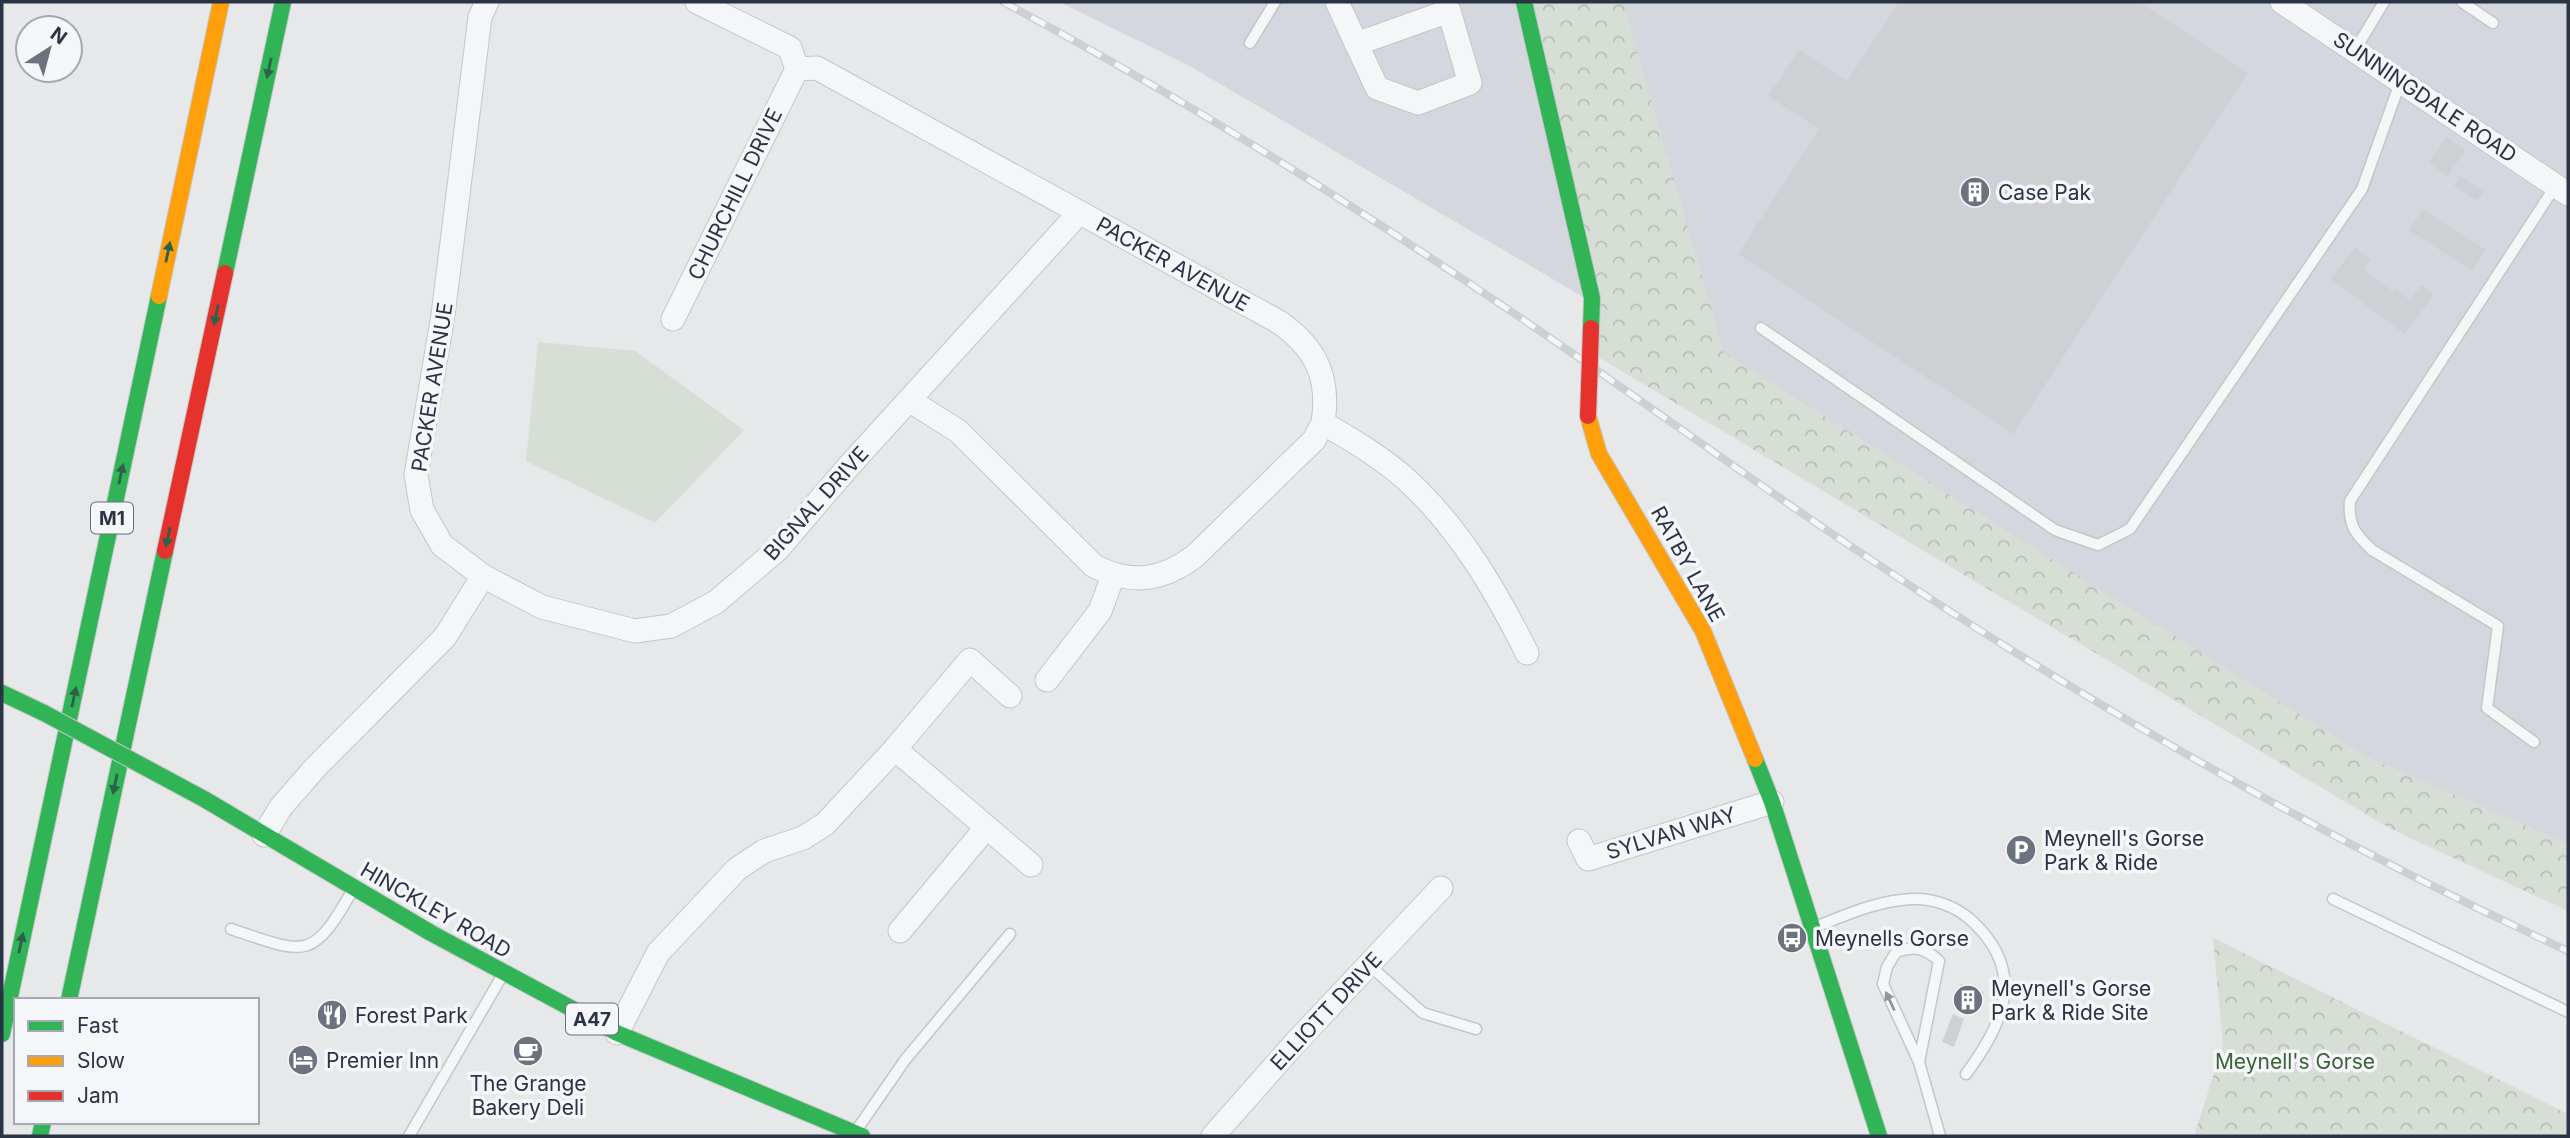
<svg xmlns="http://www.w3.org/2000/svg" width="2570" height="1138" font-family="Inter,sans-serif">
<defs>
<pattern id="forest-crowns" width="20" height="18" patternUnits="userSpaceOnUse" patternTransform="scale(1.75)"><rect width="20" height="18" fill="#d6ded6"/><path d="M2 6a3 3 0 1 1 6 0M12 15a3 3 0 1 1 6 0" fill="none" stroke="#b8bfb9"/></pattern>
</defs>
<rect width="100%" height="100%" fill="#e6e8ea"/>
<!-- built -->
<polygon fill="#d4d7dd" points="1059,2 2568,2 2568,844 2369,758 1188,65"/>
<!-- forest -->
<g fill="url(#forest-crowns)">
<polygon points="1531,2 1623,2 1724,353 2369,758 2568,844 2568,911 2391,829 1598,357"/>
<polygon points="2213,938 2568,1114 2568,1136 2194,1136 2223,1045"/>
</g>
<!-- green -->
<polygon fill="#d6ded6" points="538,342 635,351 744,430 655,523 526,461"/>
<!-- building -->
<g fill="#ced0d3">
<polygon points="1899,2 2139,2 2248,73 2013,434 1738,254 1819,129 1768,96 1799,50 1847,81"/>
<polygon points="2446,137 2465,150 2448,176 2429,163"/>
<polygon points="2460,176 2483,191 2478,201 2454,186"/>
<polygon points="2423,209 2486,250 2472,271 2409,230"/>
<polygon points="2355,247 2371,259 2363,269 2394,292 2395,289 2410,300 2421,285 2434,295 2404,334 2331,279"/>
<polygon points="1961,984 1984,992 1975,1015 1953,1007"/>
<polygon points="1953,1014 1964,1019 1954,1047 1942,1042"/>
</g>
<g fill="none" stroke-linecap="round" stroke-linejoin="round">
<!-- lane casing -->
<g stroke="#c4c6c8" stroke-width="13">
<g id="lane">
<polyline points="2462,2 2493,23"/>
<polyline points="1250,43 1275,2"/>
<polyline points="2355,50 2384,2"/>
<polyline points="1761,328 2055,530 2098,545 2130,529 2362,189 2401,80"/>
<path d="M2534,742L2487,708L2498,626L2372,550C2355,534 2348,525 2350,501L2556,185"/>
<polyline points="2333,899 2568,1012"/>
<path d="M1815,927C1846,915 1879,900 1913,899C1934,898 1957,907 1972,921C2027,972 2004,1023 1966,1074"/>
<path d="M231,929C305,954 312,962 352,891"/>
<polyline points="1369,965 1423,1013 1476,1029"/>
<path d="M1919,1062L1939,961C1924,947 1915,946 1896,952L1887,967L1883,984L1919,1062L1940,1136"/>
<polyline points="858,1128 905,1060 1010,934"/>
<polyline points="409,1136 502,976"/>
</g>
</g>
<!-- street casing -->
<g stroke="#c4c6c8" stroke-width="25">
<g id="street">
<path d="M697,2L790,48L797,69L817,68L1279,322C1316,348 1330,377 1323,423C1352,440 1383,458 1408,481C1460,529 1496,591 1527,653"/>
<polyline points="1337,2 1377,88 1418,103 1470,83 1449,11 1356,44"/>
<polyline points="2282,2 2568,194"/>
<polyline points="673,319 797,69"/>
<path d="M909,400L958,431L1094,566C1131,585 1162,581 1195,556L1314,440L1323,423"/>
<polyline points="483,576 542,607 635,631 671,626 716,602 777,550 849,466 1079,213"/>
<polyline points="1047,680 1100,611 1113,576"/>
<polyline points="895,749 970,660 1010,696"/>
<polyline points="264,835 281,807 315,768 445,637 483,576 442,545 422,510 416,475 443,315 480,17 487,2"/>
<polyline points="1579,841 1588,859 1772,802"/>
<polyline points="900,931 986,828"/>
<polyline points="617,1033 658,953 737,869 764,851 803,838 825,824 895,749 1031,865"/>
<polyline points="1213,1136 1296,1042 1441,888"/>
</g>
</g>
<!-- fast casing -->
<g stroke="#c4c6c8" stroke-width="18">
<g id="fast">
<polyline points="1524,2 1592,298 1591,328"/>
<polyline points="225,273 283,2"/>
<polyline points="2,693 44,713"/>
<polyline points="1755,759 1772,802 1879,1136"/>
<polyline points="204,799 431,933 617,1033 862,1136"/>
<polyline points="69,1000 165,551"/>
<polyline points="2,1034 159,296"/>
<polyline points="40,1136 43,1122"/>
</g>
</g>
<!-- slow casing -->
<g stroke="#c4c6c8" stroke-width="18">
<g id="slow">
<polyline points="159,296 221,2"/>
<polyline points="1588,416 1599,454 1703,631 1755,759"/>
</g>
</g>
<!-- jam casing -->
<g stroke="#c4c6c8" stroke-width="18">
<polyline id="jam" points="165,551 225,273"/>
</g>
<!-- lane -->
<use href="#lane" stroke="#f5f6f7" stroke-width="10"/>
<!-- street -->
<use href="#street" stroke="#f5f6f7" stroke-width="23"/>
<!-- fast -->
<use href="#fast" stroke="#30b455" stroke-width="16"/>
<!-- slow -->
<use href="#slow" stroke="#ff9f0a" stroke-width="16"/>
<!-- jam -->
<use href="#jam" stroke="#e5322d" stroke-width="16"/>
<!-- rail casing -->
<g stroke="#cecfd2" stroke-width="8">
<path id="rail" d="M1003,2C1176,94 1343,198 1506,308C1628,390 1747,478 1870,559C2089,705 2329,841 2568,951"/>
</g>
<!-- rail -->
<use href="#rail" stroke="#f4f6f9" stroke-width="5" stroke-dasharray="16" stroke-linecap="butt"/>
<!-- fast-bridge casing -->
<g stroke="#c4c6c8" stroke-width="18" stroke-linecap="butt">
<polyline id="fast-bridge" points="44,713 204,799"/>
</g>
<!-- jam-bridge casing -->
<g stroke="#c4c6c8" stroke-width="18" stroke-linecap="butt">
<polyline id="jam-bridge" points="1588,416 1591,328"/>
</g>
<!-- fast-bridge -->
<use href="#fast-bridge" stroke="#30b455" stroke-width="16"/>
<!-- jam-bridge -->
<use href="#jam-bridge" stroke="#e5322d" stroke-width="16"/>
</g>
<!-- one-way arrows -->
<defs><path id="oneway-solid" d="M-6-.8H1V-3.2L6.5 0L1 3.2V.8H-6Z" transform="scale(1.75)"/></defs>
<g fill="#2d614b">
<use href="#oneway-solid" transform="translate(269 68) rotate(102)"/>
<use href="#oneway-solid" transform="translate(168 252) rotate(-78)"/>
<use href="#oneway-solid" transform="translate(216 315) rotate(102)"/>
<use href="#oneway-solid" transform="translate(121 474) rotate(-78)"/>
<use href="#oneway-solid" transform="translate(168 537) rotate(102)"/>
<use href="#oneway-solid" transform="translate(74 697) rotate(-78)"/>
<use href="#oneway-solid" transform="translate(115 784) rotate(102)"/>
<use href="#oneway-solid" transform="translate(21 943) rotate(-78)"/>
</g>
<use fill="#90959e" href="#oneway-solid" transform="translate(1890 1001) rotate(-115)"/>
<!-- icons -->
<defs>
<g id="building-disc" transform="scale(1.575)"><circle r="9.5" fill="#6c737f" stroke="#f4f6f9"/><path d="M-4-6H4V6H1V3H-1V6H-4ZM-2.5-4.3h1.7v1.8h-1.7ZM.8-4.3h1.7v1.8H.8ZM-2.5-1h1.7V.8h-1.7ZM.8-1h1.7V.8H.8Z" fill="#fff"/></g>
<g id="parking-disc" transform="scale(1.575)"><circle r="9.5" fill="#6c737f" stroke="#f4f6f9"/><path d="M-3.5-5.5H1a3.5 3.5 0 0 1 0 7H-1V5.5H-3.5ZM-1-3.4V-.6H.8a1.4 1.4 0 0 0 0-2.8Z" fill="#fff"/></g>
<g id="bus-disc" transform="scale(1.575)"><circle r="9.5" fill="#6c737f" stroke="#f4f6f9"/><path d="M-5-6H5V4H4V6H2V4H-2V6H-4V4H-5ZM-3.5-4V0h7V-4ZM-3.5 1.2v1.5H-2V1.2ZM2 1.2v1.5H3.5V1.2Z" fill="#fff"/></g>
<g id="restaurant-disc" transform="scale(1.575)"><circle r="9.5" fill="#6c737f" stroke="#f4f6f9"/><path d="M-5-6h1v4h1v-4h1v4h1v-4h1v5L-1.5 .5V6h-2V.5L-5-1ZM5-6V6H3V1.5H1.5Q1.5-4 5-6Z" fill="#fff"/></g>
<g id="cafe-disc" transform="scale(1.575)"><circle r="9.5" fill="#6c737f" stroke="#f4f6f9"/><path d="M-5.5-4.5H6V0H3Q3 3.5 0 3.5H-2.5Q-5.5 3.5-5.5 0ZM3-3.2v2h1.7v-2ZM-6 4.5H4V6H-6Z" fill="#fff"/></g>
<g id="hotel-disc" transform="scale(1.575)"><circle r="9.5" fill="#6c737f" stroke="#f4f6f9"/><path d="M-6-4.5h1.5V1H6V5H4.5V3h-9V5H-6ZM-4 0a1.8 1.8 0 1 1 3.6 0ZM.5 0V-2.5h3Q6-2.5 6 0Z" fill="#fff"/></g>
</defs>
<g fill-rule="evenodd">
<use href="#building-disc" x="1975" y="192"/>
<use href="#parking-disc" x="2021" y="850"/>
<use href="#bus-disc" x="1792" y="938"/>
<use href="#building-disc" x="1968" y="1000"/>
<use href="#restaurant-disc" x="332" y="1015"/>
<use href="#cafe-disc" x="528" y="1051"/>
<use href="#hotel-disc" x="303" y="1060"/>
</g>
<g text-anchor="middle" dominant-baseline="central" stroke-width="7" stroke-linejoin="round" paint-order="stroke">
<!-- shield labels -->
<g fill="#f4f6f9" stroke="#676e7b" stroke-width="2">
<rect x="91" y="502.5" width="42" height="31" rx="5"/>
<rect x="566" y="1003.5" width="52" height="31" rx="5"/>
</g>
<g font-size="19" font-weight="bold" fill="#2b3445">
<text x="112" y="518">M1</text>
<text x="592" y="1019">A47</text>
</g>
<!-- street labels -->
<g font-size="21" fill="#2b3445" stroke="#f4f6f9">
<text transform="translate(2425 97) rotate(34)">SUNNINGDALE ROAD</text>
<text transform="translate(735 194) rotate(-64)">CHURCHILL DRIVE</text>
<text transform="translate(1173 264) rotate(29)">PACKER AVENUE</text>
<text transform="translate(432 387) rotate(-81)">PACKER AVENUE</text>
<text transform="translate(816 503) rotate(-48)">BIGNAL DRIVE</text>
<text transform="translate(1688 564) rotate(61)">RATBY LANE</text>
<text transform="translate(1671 833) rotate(-17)">SYLVAN WAY</text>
<text transform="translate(436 910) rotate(30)">HINCKLEY ROAD</text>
<text transform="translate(1326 1011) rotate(-47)">ELLIOTT DRIVE</text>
</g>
<!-- poi labels -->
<g font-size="21" fill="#2b3445" stroke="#f4f6f9" text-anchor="start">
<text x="1998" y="192">Case Pak</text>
<text x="2044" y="838">Meynell's Gorse<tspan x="2044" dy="24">Park &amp; Ride</tspan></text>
<text x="1815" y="938">Meynells Gorse</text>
<text x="1991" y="988">Meynell's Gorse<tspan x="1991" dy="24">Park &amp; Ride Site</tspan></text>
<text x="355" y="1015">Forest Park</text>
<text x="326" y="1060">Premier Inn</text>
<text x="528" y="1083" text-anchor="middle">The Grange<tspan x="528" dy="24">Bakery Deli</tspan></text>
</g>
<!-- park labels -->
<g font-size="21" fill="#3f6138" stroke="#f4f6f9">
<text x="2295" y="1061">Meynell's Gorse</text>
</g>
</g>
<!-- border -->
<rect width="2570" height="1138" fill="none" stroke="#2b3445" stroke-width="7"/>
<!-- legend -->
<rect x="14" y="998" width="245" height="126" fill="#f4f6f9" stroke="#a4a8b1" stroke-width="2"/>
<rect x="28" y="1021" width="35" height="10" fill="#30b455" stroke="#a4a8b1" stroke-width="2"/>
<text x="77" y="1033" font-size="21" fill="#2b3445">Fast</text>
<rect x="28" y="1056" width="35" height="10" fill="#ff9f0a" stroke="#a4a8b1" stroke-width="2"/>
<text x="77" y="1068" font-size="21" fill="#2b3445">Slow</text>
<rect x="28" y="1091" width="35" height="10" fill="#e5322d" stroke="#a4a8b1" stroke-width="2"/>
<text x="77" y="1103" font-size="21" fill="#2b3445">Jam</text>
<!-- north arrow -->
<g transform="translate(49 49) rotate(36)"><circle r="33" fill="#f4f6f9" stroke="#a4a8b1" stroke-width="2"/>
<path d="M0-5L12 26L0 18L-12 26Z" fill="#6c737f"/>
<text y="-10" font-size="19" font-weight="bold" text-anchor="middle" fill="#2b3445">N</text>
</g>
</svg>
